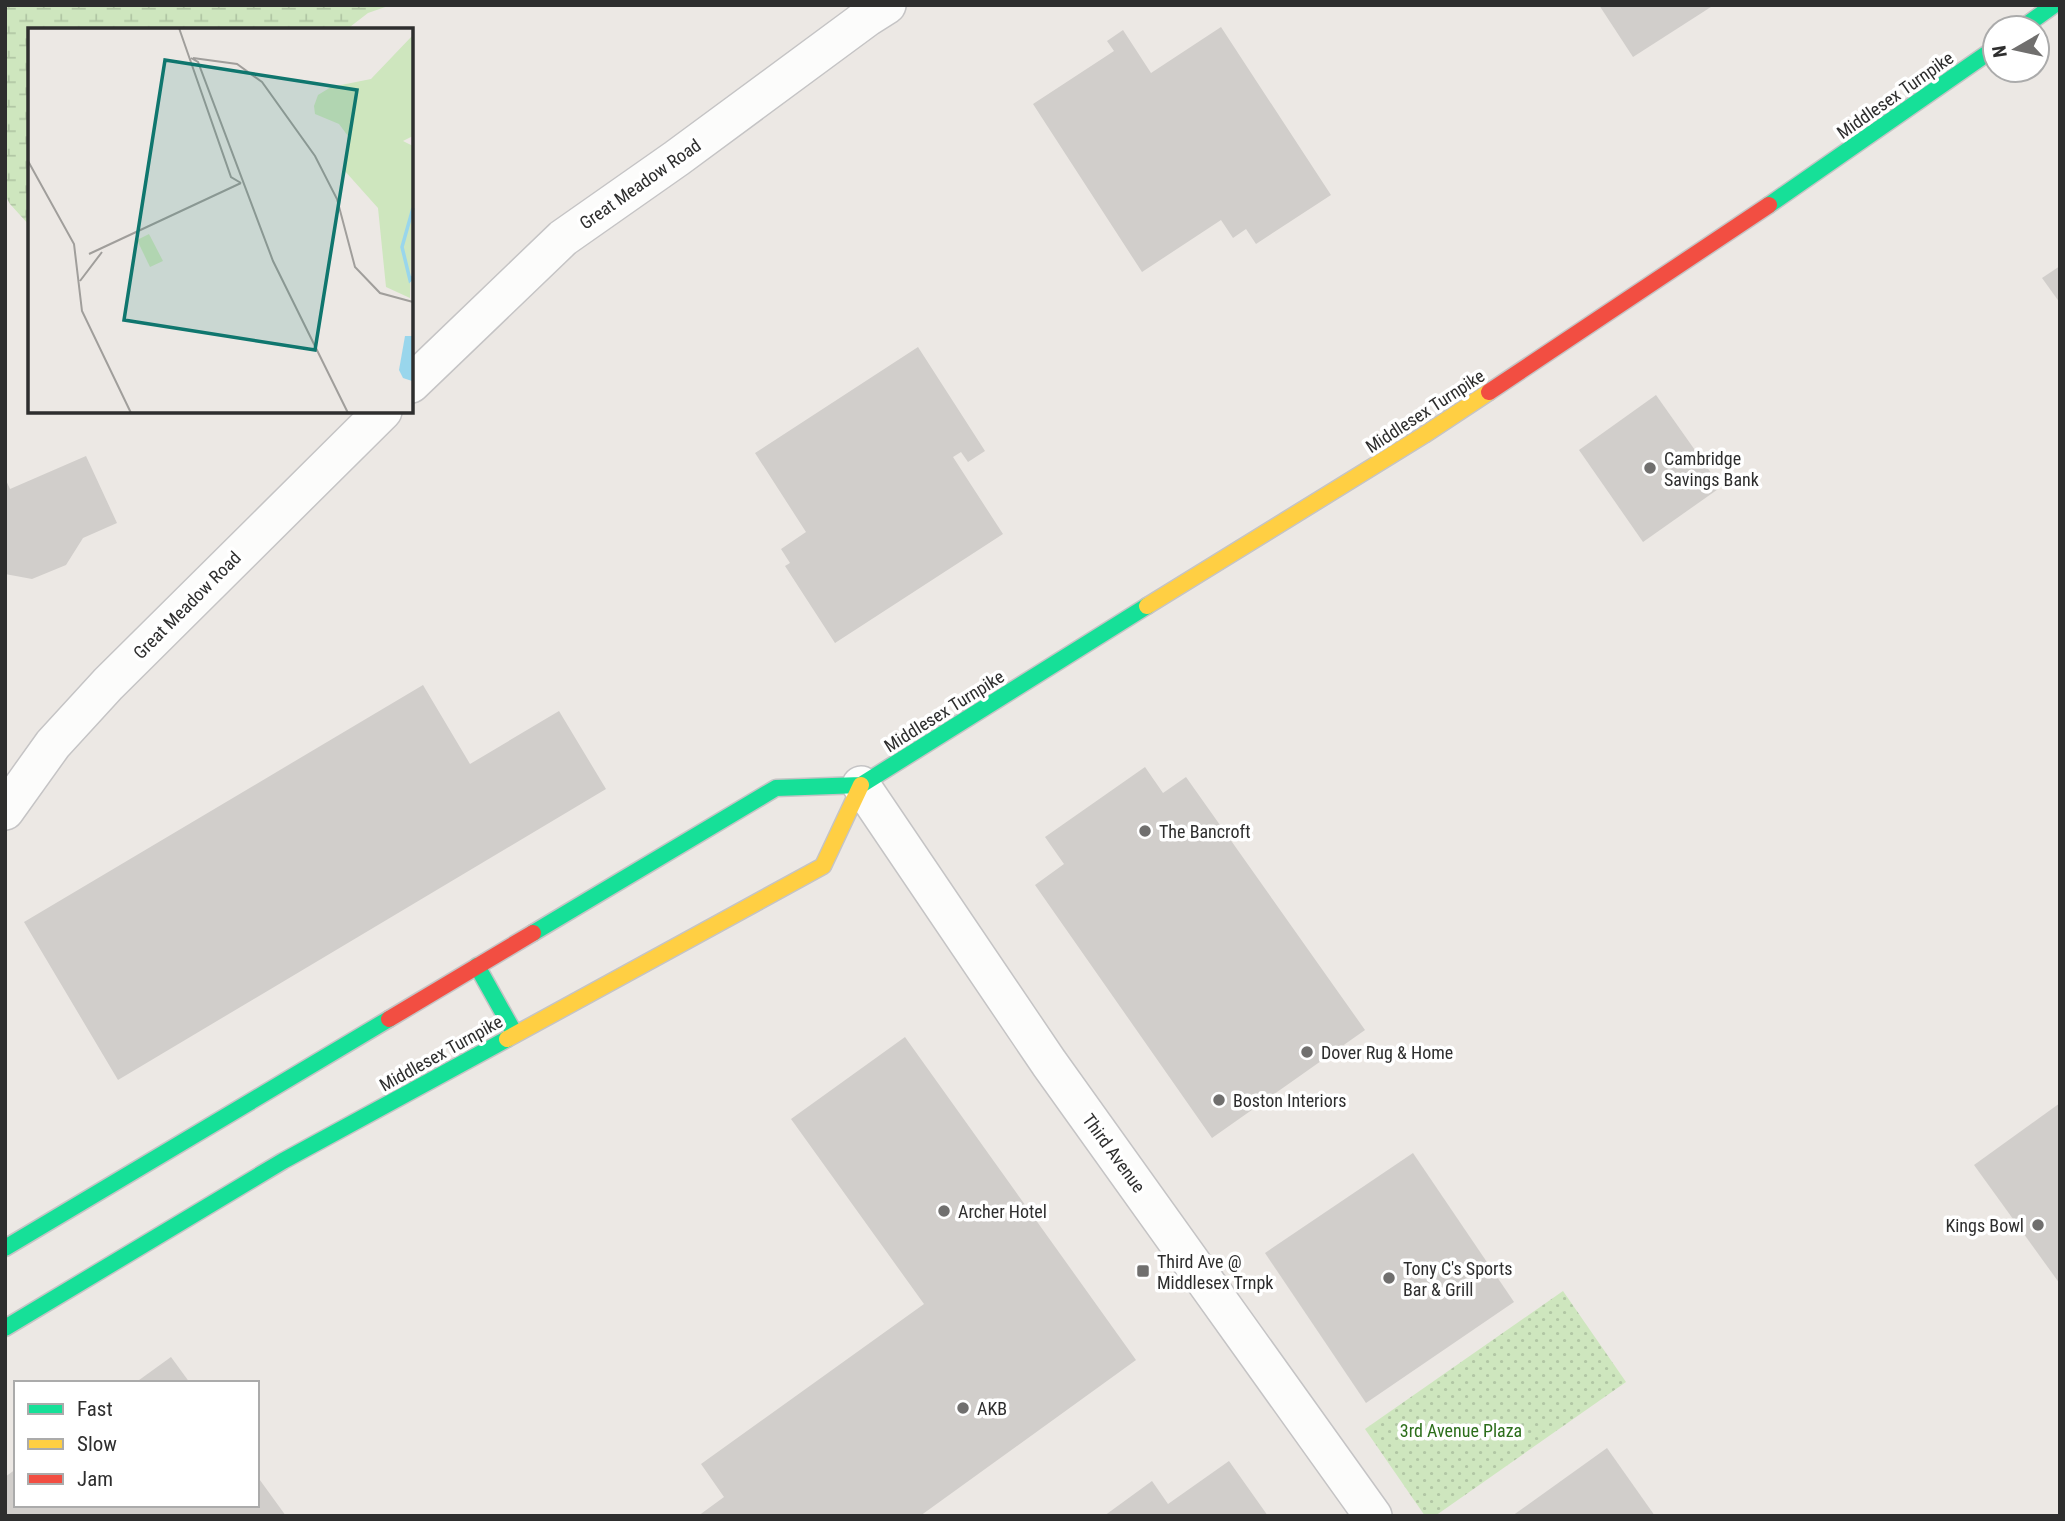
<svg xmlns="http://www.w3.org/2000/svg" width="2065" height="1521" font-family="'Roboto Condensed',sans-serif">
<defs>
<pattern id="wetland-marsh" width="20" height="14" patternUnits="userSpaceOnUse" patternTransform="scale(1.75)"><rect width="20" height="14" fill="#cee6be"/><path d="M1 5h8M5 5V1M11 12h8M15 12V8" fill="none" stroke="#b1c6a4"/></pattern>
<pattern id="park-dots" width="8" height="8" patternUnits="userSpaceOnUse" patternTransform="scale(1.75)"><rect width="8" height="8" fill="#cee6be"/><path d="M2 2h.1M6 6h.1" fill="none" stroke="#b1c6a4" stroke-width="1.8" stroke-linecap="round"/></pattern>
</defs>
<rect width="100%" height="100%" fill="#ece8e4"/>
<!-- wetland -->
<polygon fill="url(#wetland-marsh)" points="5,5 391,5 368,13 346,30 30,30 30,226 10,204 5,195"/>
<!-- park -->
<polygon fill="url(#park-dots)" points="1563,1291 1626,1382 1435,1516 1425,1516 1365,1429"/>
<!-- building -->
<g fill="#d1cecb">
<polygon points="1599,5 1714,5 1633,57"/>
<polygon points="1221,27 1331,195 1256,244 1246,229 1233,238 1221,220 1142,272 1033,104 1114,51 1107,41 1123,30 1151,73"/>
<polygon points="2060,266 2060,303 2042,278"/>
<polygon points="918,347 985,451 968,462 961,452 953,457 1003,534 835,643 785,566 790,563 781,549 806,532 755,453"/>
<polygon points="1656,395 1721,487 1643,542 1579,450"/>
<polygon points="86,456 117,523 83,538 66,565 32,579 5,574 5,478 10,489"/>
<polygon points="423,685 470,764 559,711 606,789 118,1080 24,922"/>
<polygon points="1145,767 1163,793 1186,777 1365,1030 1212,1138 1035,885 1064,864 1045,837"/>
<polygon points="905,1037 1136,1360 920,1516 698,1516 724,1497 701,1464 924,1304 791,1119"/>
<polygon points="2060,1103 2060,1284 1974,1165"/>
<polygon points="1413,1153 1514,1302 1366,1403 1265,1253"/>
<polygon points="171,1357 190,1383 135,1383"/>
<polygon points="1607,1448 1655,1516 1512,1516"/>
<polygon points="1229,1461 1268,1516 1104,1516 1152,1481 1168,1504"/>
<polygon points="16,1469 16,1505 257,1505 257,1476 286,1516 5,1516 5,1477"/>
</g>
<g fill="none" stroke-linecap="round" stroke-linejoin="round">
<!-- street casing -->
<g stroke="#c5c4c5" stroke-width="40">
<g id="street">
<polyline points="411,384 563,238 677,158 868,17 887,5"/>
<polyline points="861,785 1049,1063 1373,1516"/>
<polyline points="5,811 53,744 108,684 383,411"/>
</g>
</g>
<!-- fast casing -->
<g stroke="#c5c4c5" stroke-width="19">
<g id="fast">
<polyline points="2022,28 2054,5"/>
<polyline points="1769,205 1995,48"/>
<polyline points="533,933 776,788 861,785 1147,606"/>
<polyline points="477,966 515,1034"/>
<polyline points="5,1248 389,1019"/>
<polyline points="5,1328 283,1161 507,1039"/>
</g>
</g>
<!-- slow casing -->
<g stroke="#c5c4c5" stroke-width="19">
<g id="slow">
<polyline points="1147,606 1424,435 1489,392"/>
<polyline points="507,1039 823,866 861,785"/>
</g>
</g>
<!-- jam casing -->
<g stroke="#c5c4c5" stroke-width="19">
<g id="jam">
<polyline points="1489,392 1769,205"/>
<polyline points="389,1019 533,933"/>
</g>
</g>
<!-- street -->
<use href="#street" stroke="#fcfcfb" stroke-width="37"/>
<!-- fast -->
<use href="#fast" stroke="#16e098" stroke-width="16"/>
<!-- slow -->
<use href="#slow" stroke="#ffcf43" stroke-width="16"/>
<!-- jam -->
<use href="#jam" stroke="#f24e42" stroke-width="16"/>
</g>
<!-- markers -->
<g fill="#706f6e" stroke="#fff" stroke-width="2.5">
<circle cx="1650" cy="468" r="7"/>
<circle cx="1145" cy="831" r="7"/>
<circle cx="1307" cy="1052" r="7"/>
<circle cx="1219" cy="1100" r="7"/>
<circle cx="944" cy="1211" r="7"/>
<circle cx="2038" cy="1225" r="7"/>
<rect x="1136" y="1264" width="14" height="14" rx="3.5"/>
<circle cx="1389" cy="1278" r="7"/>
<circle cx="963" cy="1408" r="7"/>
</g>
<g text-anchor="middle" dominant-baseline="central" stroke-width="7" stroke-linejoin="round" paint-order="stroke">
<!-- street labels -->
<g font-size="18" fill="#2e2e2e" stroke="#fff">
<text transform="translate(1895 95) rotate(-35)">Middlesex Turnpike</text>
<text transform="translate(640 184) rotate(-35)">Great Meadow Road</text>
<text transform="translate(1425 411) rotate(-33)">Middlesex Turnpike</text>
<text transform="translate(187 605) rotate(-45)">Great Meadow Road</text>
<text transform="translate(944 711) rotate(-32)">Middlesex Turnpike</text>
<text transform="translate(441 1053) rotate(-29)">Middlesex Turnpike</text>
<text transform="translate(1114 1153) rotate(54)">Third Avenue</text>
</g>
<!-- poi labels -->
<g font-size="18" fill="#2e2e2e" stroke="#fff" text-anchor="start">
<text x="1664" y="458">Cambridge<tspan x="1664" dy="21">Savings Bank</tspan></text>
<text x="1159" y="831">The Bancroft</text>
<text x="1321" y="1052">Dover Rug &amp; Home</text>
<text x="1233" y="1100">Boston Interiors</text>
<text x="958" y="1211">Archer Hotel</text>
<text x="2024" y="1225" text-anchor="end">Kings Bowl</text>
<text x="1157" y="1261">Third Ave @<tspan x="1157" dy="21">Middlesex Trnpk</tspan></text>
<text x="1403" y="1268">Tony C's Sports<tspan x="1403" dy="21">Bar &amp; Grill</tspan></text>
<text x="977" y="1408">AKB</text>
</g>
<!-- park labels -->
<g font-size="18" fill="#2c6e1b" stroke="#fff">
<text x="1461" y="1430">3rd Avenue Plaza</text>
</g>
</g>
<!-- overview -->
<g transform="translate(28 28)">
<rect width="385" height="385" fill="#ece8e4"/>
<path d="M385,7V108L375,113L385,118L382,270L358,259L350,180L316,142L320,108L311,96L287,86L286,78L290,67L303,59L343,51Z" fill="#cee6be"/>
<path d="M121,206L135,233L122,239L109,212Z" fill="#cee6be"/>
<path d="M377,308H385L384,353L375,350L371,342Z" fill="#99d6ec"/>
<path fill="none" stroke="#99d6ec" stroke-width="3.5" d="M385,180L374,219L382,252L385,249"/>
<path fill="none" stroke="#a09e9b" stroke-width="2" d="M151,0L203,149L213,155M163,30L170,34L245,233L320,385M165,30L209,36L234,54L287,128L309,171L327,239L352,265L385,274M0,133L46,216L54,283L103,385M61,226L213,155M52,253L74,224"/>
<path fill="#0f766e" fill-opacity="0.15" stroke="#0f766e" stroke-width="3.5" d="M137,32L329,62L287,322L96,292Z"/>
<rect width="385" height="385" fill="none" stroke="#2e2e2e" stroke-width="3.5"/>
</g>
<!-- border -->
<rect width="2065" height="1521" fill="none" stroke="#2e2e2e" stroke-width="14"/>
<!-- legend -->
<rect x="14" y="1381" width="245" height="126" fill="#ffffff" stroke="#ababab" stroke-width="2"/>
<rect x="28" y="1404" width="35" height="10" fill="#16e098" stroke="#ababab" stroke-width="2"/>
<text x="77" y="1416" font-size="21" fill="#2e2e2e">Fast</text>
<rect x="28" y="1439" width="35" height="10" fill="#ffcf43" stroke="#ababab" stroke-width="2"/>
<text x="77" y="1451" font-size="21" fill="#2e2e2e">Slow</text>
<rect x="28" y="1474" width="35" height="10" fill="#f24e42" stroke="#ababab" stroke-width="2"/>
<text x="77" y="1486" font-size="21" fill="#2e2e2e">Jam</text>
<!-- north arrow -->
<g transform="translate(2016 49) rotate(261)"><circle r="33" fill="#ffffff" stroke="#ababab" stroke-width="2"/>
<path d="M0-5L12 26L0 18L-12 26Z" fill="#706f6e"/>
<text y="-10" font-size="19" font-weight="bold" text-anchor="middle" fill="#2e2e2e">N</text>
</g>
</svg>
